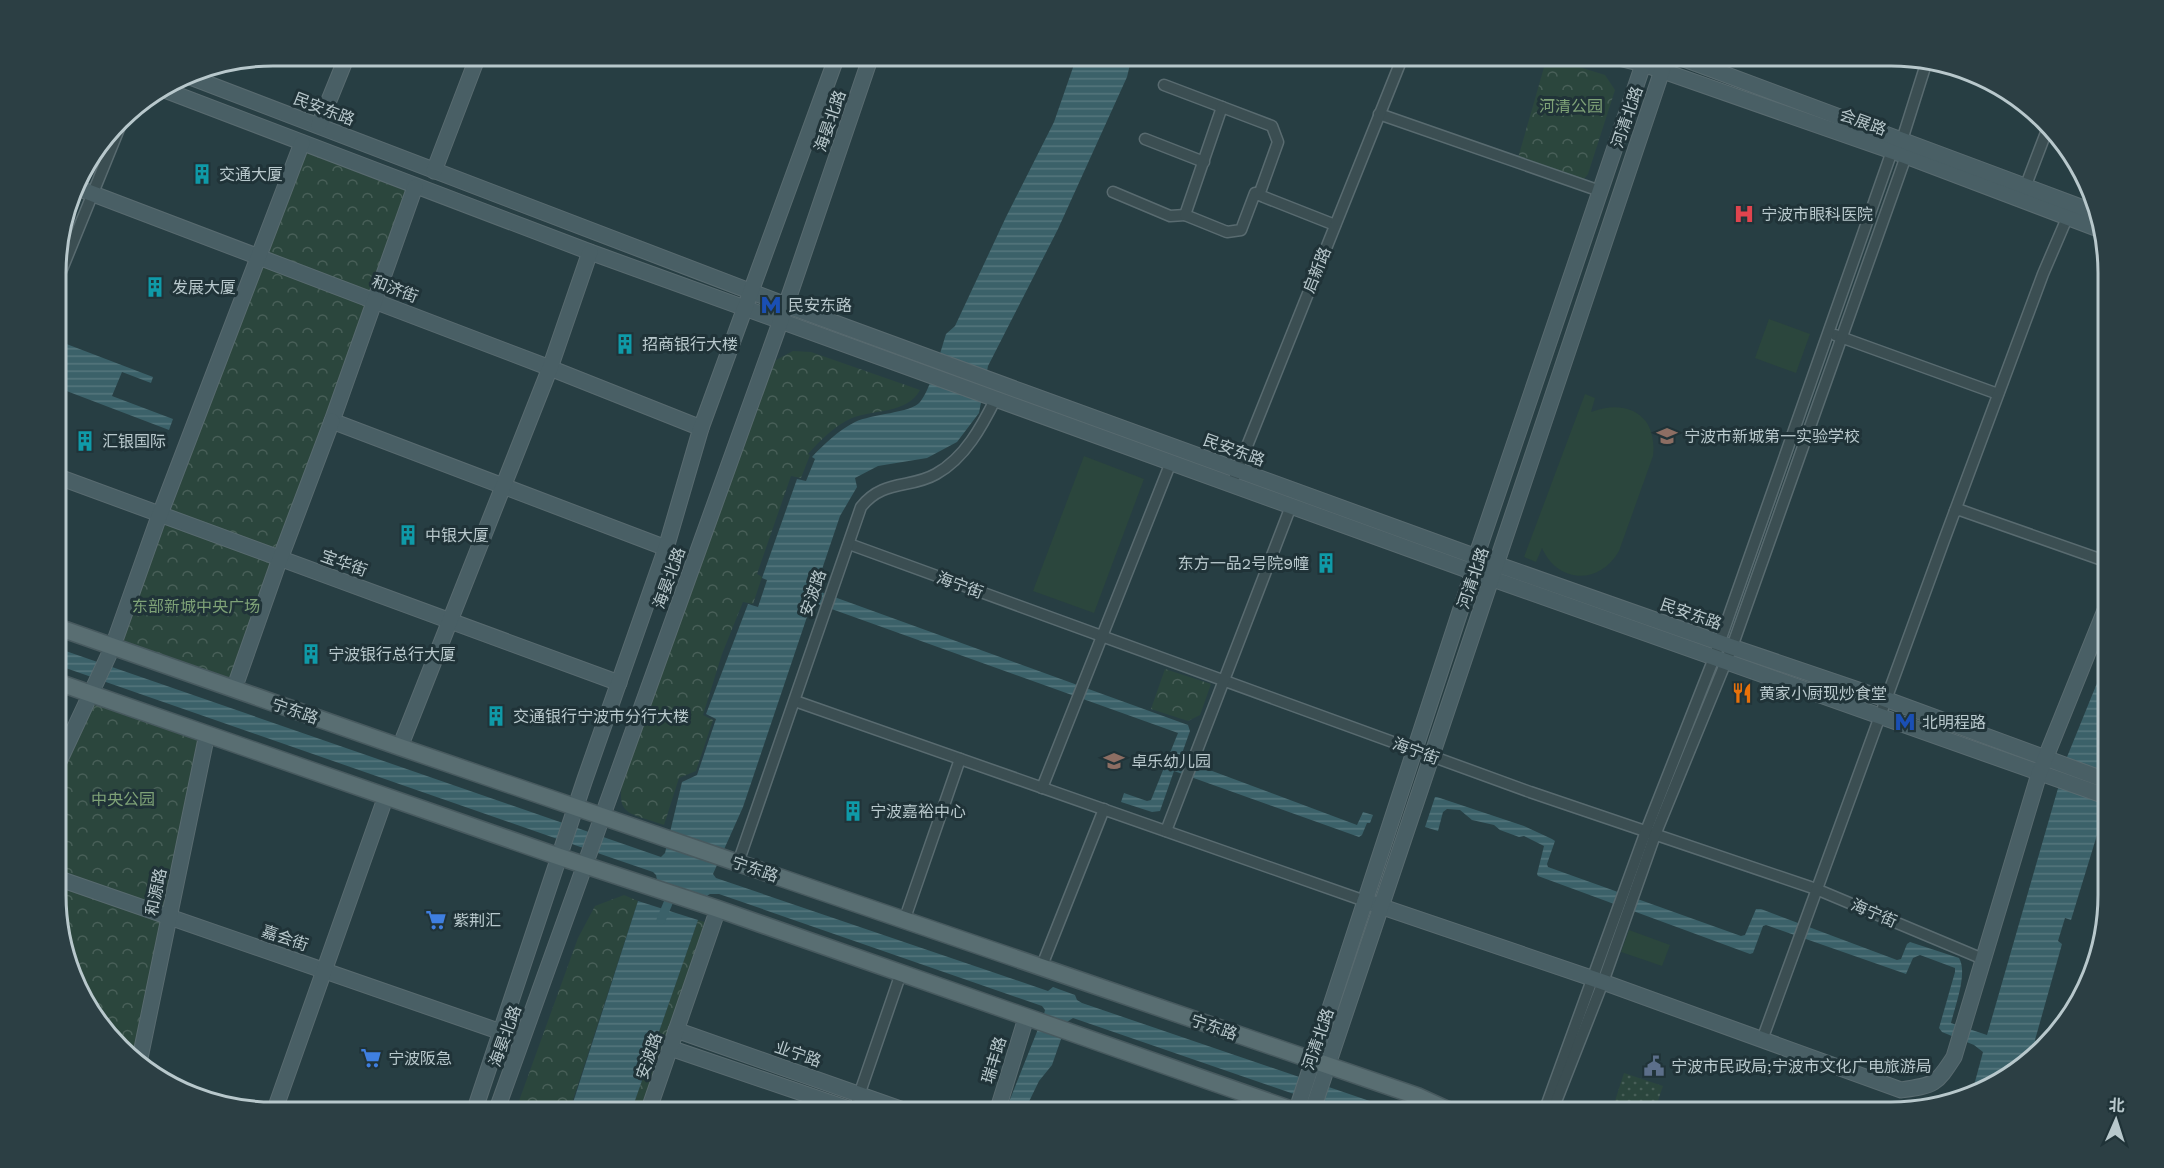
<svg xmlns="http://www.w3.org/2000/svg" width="2164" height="1168" font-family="'Work Sans','Noto Sans SC',sans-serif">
<defs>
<pattern id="park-crowns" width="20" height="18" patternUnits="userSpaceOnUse" patternTransform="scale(1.5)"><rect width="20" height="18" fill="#2b463d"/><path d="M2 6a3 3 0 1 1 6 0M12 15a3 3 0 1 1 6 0" fill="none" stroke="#485f58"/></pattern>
<pattern id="garden-dots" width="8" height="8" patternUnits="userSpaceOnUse" patternTransform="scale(1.5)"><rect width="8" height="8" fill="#2b463d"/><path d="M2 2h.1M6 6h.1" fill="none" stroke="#485f58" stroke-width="1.8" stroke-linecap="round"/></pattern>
<pattern id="water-rules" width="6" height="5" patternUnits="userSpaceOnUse" patternTransform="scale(1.5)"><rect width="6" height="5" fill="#3b6169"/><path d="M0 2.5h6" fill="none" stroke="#55767d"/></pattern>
</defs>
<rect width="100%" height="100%" fill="#273e43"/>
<!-- grass -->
<g fill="#2b463d">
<polygon points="1769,319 1810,334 1796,373 1755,358"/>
<path d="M1585,394L1595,398L1591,412C1627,398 1658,415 1653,456L1619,551C1600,585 1558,584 1542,548L1536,562L1524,557Z"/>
<polygon points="1084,456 1144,479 1094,613 1033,591"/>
<polygon points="1629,930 1670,945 1662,966 1621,952"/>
</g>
<!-- park -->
<g fill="url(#park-crowns)">
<polygon points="1547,57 1605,75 1615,90 1588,174 1584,179 1518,158"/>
<polygon points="306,152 406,191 232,679 120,644"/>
<path d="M793,351L811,352L920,390C907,414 875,409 852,418C834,426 821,440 808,454L810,455L801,478L791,476L757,574L762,577L753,604L743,602L722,654L703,715L713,720L696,771L679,778L664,825C629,812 614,817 624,775L764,388L776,360Z"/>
<polygon points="1165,669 1211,684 1200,715 1188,721 1151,709"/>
<polygon points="96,701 202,739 135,1053 92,1016 57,924 57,784"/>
<polygon points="624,895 638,901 569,1112 515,1112 578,938 595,906"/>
<polygon points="698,920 708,923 643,1112 631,1112"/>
</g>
<!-- garden -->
<polygon fill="url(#garden-dots)" points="1624,1073 1663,1086 1654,1112 1638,1112 1614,1104"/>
<!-- water -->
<g fill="url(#water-rules)">
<path d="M1077,56H1132L1127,77L1058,229L988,366L979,413L957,442L927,458L878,466L855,478L857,487L840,516L815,590L1188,725L1190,731L1180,759L1357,825L1363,812L1373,815L1370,823H1367L1362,835L1359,837L1174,771L1160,811L1152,812L1121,802L1124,793L1147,801L1151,800L1178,733L812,602L743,807L713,874L716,878L1048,991L1053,987L1075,995L1077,1000L1082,1003L1402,1112H1346L1073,1018L1067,1022L1052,1065L1039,1081L1024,1112H1005L1044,1014L1045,1010L1042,1006L719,894H710L705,897L657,880L656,875L653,872L612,858L57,665V648L661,857L665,853L682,782L697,775L716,719L706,714L748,604L758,607L767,580L762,578L797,479L806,481L815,459L812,457C825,443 838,431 855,422C871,414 911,413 920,402C930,391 941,350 946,334L955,326L1006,217L1054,122Z"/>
<polygon points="56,340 153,377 151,383 122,372 112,396 173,419 169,430 56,387"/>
<path d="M2108,656V799L2071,920L2065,918L2058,941L2062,944L2035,1040L2038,1045L2011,1076L1973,1089L1983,1052L1974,1045L1942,1032L1939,1028L1955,972V968L1920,955L1913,958L1906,974L1766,925L1763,926L1753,953L1750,954L1538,876L1537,874L1544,846L1524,836L1519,837L1500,830L1494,825L1472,820L1460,810L1447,809L1443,812L1438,831L1425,827L1435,797H1437L1524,826L1552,839L1555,841L1547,864L1548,867L1741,936L1745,935L1756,909H1761L1897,960L1901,959L1907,944L1910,942L1959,958C1968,973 1955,1006 1951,1023L1987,1035L2067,757Z"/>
<polygon points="638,901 698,920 631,1112 570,1112"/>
</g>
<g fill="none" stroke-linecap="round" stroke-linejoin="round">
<!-- canal -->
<polyline stroke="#3b6169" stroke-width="9" points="661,920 673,891"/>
<!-- street casing -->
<g stroke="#596b70" stroke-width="13">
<g id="street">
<polyline points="1164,85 1222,107"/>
<polyline points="1379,114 1600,191"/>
<polyline points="1145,139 1204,162"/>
<polyline points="2026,185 2047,130"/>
<polyline points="1113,192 1170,216 1185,215"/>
<polyline points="1259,195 1278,142 1272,126 1222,107 1185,215 1227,232 1241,230 1255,193 1264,197 1335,225"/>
<polyline points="56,284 123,119"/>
<polyline points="1835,335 1998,394"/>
<polyline points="1235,476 1403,56"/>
<polyline points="1955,511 1960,510 2108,562"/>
<polyline points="849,544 1530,792 1816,889 1983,959"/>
<polyline points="795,701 1365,901"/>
<polyline points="1042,788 1171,462"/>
<polyline points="1166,831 1291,506"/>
<path d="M738,863L861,507C883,479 910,489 936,474C965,458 982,426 996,398"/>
<polyline points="904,921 960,759"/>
<polyline points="1041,968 1104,809"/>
<polyline points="1762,1040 1943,543 2043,274 2070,211"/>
<polyline points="857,1101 901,973"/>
<polyline points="1544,1112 1646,831 1714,658 1892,151 1902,140 1926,64"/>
<polyline points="1552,1112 1603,982 1655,835 1732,647 1906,156 1904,150"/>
</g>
</g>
<!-- secondary casing -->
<g stroke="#596b70" stroke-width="17">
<g id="secondary">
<polyline points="1611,56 1643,64 1906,156 2101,230"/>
<polyline points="1676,56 2094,212"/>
<polyline points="185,75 786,305 1023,392 1496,564 1732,647 1885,699 2108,781"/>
<polyline points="162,89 590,252 1473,572 2108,797"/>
<polyline points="319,125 347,56"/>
<polyline points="434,171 478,56"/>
<polyline points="75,187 550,368 701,428"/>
<polyline points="415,187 332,421 666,548"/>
<polyline points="56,476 619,683"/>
<polyline points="234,689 277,567 332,421"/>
<polyline points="400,747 550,368 590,252"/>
<polyline points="57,766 113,646 157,522 302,143"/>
<polyline points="57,878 501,1032"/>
<path d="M1365,901L1603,982L1901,1090C1935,1085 1936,1085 1954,1057L2039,774L2108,603"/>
<polyline points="676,1030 909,1112"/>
<polyline points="670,1048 858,1112"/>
<polyline points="140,1058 207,734"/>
<polyline points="274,1112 386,796"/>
<polyline points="474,1112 585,779 666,548 701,428 837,56"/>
<polyline points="496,1112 781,320 871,56"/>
<polyline points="648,1112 718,909"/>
<polyline points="997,1112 1026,1018"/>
<polyline points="1296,1112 1473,572 1476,557 1646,56"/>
<polyline points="1312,1112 1667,56"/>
</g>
</g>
<!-- primary casing -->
<g stroke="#485a5f" stroke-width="19">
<g id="primary">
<polyline points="57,627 400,747 1417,1096 1452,1112"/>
<polyline points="57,682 560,857 718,909 1298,1112"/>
</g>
</g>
<!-- street -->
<use href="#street" stroke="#3b4e52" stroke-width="10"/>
<!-- secondary -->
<use href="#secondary" stroke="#495f65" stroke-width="15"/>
<!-- primary -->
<use href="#primary" stroke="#596e72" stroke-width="16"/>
</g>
<!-- icons -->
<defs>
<g id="building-bare" transform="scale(1.62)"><path d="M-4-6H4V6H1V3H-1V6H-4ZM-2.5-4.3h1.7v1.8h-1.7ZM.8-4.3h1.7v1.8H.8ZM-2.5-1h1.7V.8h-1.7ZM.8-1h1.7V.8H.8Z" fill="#0f9aa8" stroke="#203338" stroke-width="2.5" paint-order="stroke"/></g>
<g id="hospital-bare" transform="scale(1.62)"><path d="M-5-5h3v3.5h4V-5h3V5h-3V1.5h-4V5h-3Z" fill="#e0444e" stroke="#203338" stroke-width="2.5" paint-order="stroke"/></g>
<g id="metro-bare" transform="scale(1.62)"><path d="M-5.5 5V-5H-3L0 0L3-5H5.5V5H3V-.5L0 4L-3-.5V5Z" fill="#1a4fb4" stroke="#203338" stroke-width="2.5" paint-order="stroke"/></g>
<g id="school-bare" transform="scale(1.62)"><path d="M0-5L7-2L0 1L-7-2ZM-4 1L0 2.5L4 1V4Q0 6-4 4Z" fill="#8d6e63" stroke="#203338" stroke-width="2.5" paint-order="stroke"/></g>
<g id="restaurant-bare" transform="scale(1.62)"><path d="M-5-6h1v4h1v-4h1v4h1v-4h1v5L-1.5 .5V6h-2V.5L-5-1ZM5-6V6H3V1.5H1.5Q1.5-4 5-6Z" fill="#e8710a" stroke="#203338" stroke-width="2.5" paint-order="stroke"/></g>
<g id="supermarket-bare" transform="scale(1.62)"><path d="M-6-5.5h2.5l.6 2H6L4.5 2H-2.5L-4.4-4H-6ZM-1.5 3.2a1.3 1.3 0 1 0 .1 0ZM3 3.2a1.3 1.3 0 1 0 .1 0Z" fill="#3f7fe0" stroke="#203338" stroke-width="2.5" paint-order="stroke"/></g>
<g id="civic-bare" transform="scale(1.62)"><path d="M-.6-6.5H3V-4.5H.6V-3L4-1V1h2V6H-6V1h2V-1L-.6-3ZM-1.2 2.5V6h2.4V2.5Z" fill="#5c6f8a" stroke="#203338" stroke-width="2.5" paint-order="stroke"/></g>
</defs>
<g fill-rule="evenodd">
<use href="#building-bare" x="202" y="174"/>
<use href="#hospital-bare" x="1744" y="214"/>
<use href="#building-bare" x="155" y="287"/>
<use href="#metro-bare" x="771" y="305"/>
<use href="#building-bare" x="625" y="344"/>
<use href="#school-bare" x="1667" y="436"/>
<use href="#building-bare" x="85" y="441"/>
<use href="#building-bare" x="408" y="535"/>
<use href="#building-bare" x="1326" y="563"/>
<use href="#building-bare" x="311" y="654"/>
<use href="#restaurant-bare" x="1742" y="693"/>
<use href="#building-bare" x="496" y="716"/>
<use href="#metro-bare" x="1905" y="722"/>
<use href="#school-bare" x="1114" y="761"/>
<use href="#building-bare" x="853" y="811"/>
<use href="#supermarket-bare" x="436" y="920"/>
<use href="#supermarket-bare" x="371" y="1058"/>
<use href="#civic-bare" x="1654" y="1066"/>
</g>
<g text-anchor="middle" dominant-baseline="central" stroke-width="6" stroke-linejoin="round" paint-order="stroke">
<!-- park labels -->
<g font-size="16" fill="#7ea277" stroke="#203338">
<text x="1571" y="106">河清公园</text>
<text x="196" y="606">东部新城中央广场</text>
<text x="123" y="799">中央公园</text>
</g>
<!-- street labels -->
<g font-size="16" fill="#b8c8cc" stroke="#203338">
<text transform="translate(324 109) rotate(21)">民安东路</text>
<text transform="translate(1627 117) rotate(-71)">河清北路</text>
<text transform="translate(830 121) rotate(-71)">海晏北路</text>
<text transform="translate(1863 122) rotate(20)">会展路</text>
<text transform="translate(1317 270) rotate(-68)">启新路</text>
<text transform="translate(395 289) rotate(21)">和济街</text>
<text transform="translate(1234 450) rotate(20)">民安东路</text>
<text transform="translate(344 563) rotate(20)">宝华街</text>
<text transform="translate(669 578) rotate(-70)">海晏北路</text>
<text transform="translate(1473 578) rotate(-71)">河清北路</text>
<text transform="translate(960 585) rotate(20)">海宁街</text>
<text transform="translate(813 593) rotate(-71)">安波路</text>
<text transform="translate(1691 614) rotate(19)">民安东路</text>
<text transform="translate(295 711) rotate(19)">宁东路</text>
<text transform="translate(1416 751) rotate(20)">海宁街</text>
<text transform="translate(755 869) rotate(19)">宁东路</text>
<text transform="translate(156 892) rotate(-78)">和源路</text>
<text transform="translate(1874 913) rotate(23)">海宁街</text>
<text transform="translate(285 938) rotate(19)">嘉会街</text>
<text transform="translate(1214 1027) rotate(19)">宁东路</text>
<text transform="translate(505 1036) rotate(-70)">海晏北路</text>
<text transform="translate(1318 1039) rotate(-71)">河清北路</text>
<text transform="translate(798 1054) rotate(19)">业宁路</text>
<text transform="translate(649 1056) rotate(-71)">安波路</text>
<text transform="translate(994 1060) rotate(-73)">瑞丰路</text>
</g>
<!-- poi labels -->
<g font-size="16" fill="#b8c8cc" stroke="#203338" text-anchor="start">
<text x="219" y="174">交通大厦</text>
<text x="1761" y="214">宁波市眼科医院</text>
<text x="172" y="287">发展大厦</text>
<text x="788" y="305">民安东路</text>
<text x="642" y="344">招商银行大楼</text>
<text x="1684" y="436">宁波市新城第一实验学校</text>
<text x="102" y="441">汇银国际</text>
<text x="425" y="535">中银大厦</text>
<text x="1309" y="563" text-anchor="end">东方一品2号院9幢</text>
<text x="328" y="654">宁波银行总行大厦</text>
<text x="1759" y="693">黄家小厨现炒食堂</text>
<text x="513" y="716">交通银行宁波市分行大楼</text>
<text x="1922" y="722">北明程路</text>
<text x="1131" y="761">卓乐幼儿园</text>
<text x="870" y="811">宁波嘉裕中心</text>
<text x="453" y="920">紫荆汇</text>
<text x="388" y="1058">宁波阪急</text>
<text x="1671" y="1066">宁波市民政局;宁波市文化广电旅游局</text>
</g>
</g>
<!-- crop -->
<path d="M0 0H2164V1168H0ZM273 66H1891A207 207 0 0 1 2098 273V895A207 207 0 0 1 1891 1102H273A207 207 0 0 1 66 895V273A207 207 0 0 1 273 66Z" fill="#2c3f44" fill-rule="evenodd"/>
<path fill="none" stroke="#b8c8cc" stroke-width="3" d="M273 66H1891A207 207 0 0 1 2098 273V895A207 207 0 0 1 1891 1102H273A207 207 0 0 1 66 895V273A207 207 0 0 1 273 66Z"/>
<!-- north arrow -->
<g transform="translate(2116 1120) rotate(3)" stroke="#203338" stroke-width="4.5" paint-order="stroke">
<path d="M0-4.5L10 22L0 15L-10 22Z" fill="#b8c8cc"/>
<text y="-9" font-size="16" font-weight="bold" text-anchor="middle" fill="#b8c8cc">北</text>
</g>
</svg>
